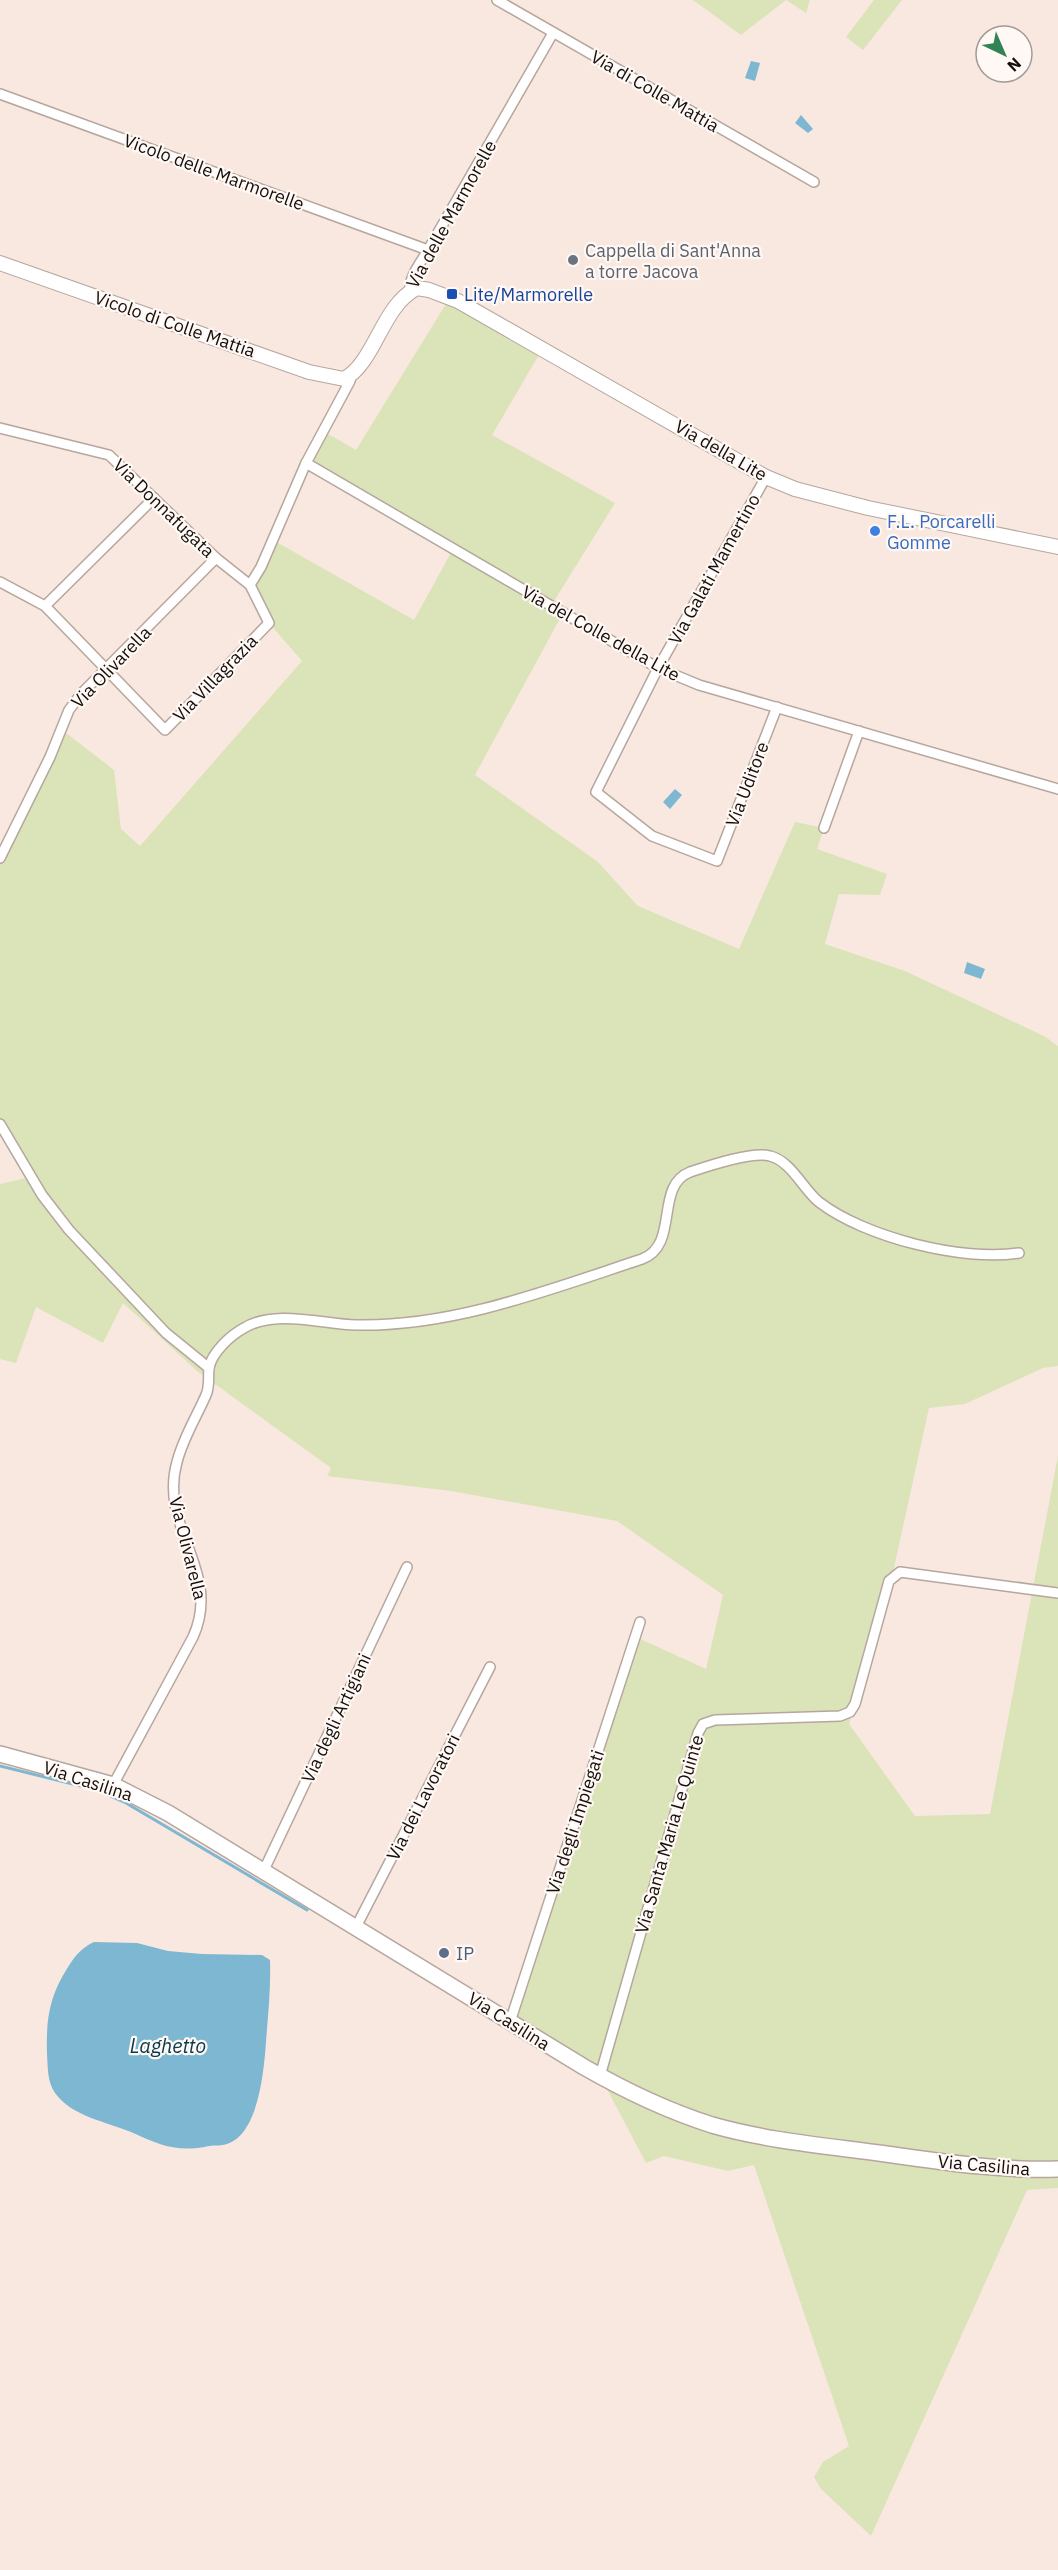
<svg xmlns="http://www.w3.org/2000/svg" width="1058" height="2570" font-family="'IBM Plex Sans',sans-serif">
<rect width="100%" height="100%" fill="#f9e8e0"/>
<!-- green -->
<g fill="#dbe3b9">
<polygon points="693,0 810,0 806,13 786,0 741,35"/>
<polygon points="874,0 902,0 863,50 846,37"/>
<polygon points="452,294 543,348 492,435 615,503 551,606 563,613 475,775 598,862 638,906 739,949 795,822 824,828 817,849 887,874 880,895 839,894 825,944 905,971 1044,1036 1058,1046 1058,1366 1043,1368 965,1404 929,1408 892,1577 849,1724 915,1816 990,1814 1058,1456 1058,2188 1027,2190 871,2536 821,2489 814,2477 823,2462 849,2446 754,2165 728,2171 664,2156 646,2163 600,2076 514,2015 636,1637 706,1669 723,1595 617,1521 451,1491 327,1476 331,1468 197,1371 123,1303 103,1343 36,1307 16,1363 0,1359 0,1184 26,1178 0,1131 0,858 61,729 114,770 121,829 140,846 302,661 269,623 250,585 273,540 414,620 453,549 306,463 323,431 356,450"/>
</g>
<!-- water -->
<g fill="#7eb7d1">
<polygon points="751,61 760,63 755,81 745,78"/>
<polygon points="801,115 813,129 808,133 795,123"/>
<polygon points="675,789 682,795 670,809 663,802"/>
<polygon points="967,962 985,969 981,979 964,973"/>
<path d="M94,1942L137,1943L168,1951L202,1954L262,1955L270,1960C271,1988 268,2015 266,2042C264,2069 259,2134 227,2144C222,2146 215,2145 209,2146C177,2153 160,2145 131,2132C107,2122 71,2116 55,2093C47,2081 48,2068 47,2054C46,2019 49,1997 68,1967C75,1956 81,1948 94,1942Z"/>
</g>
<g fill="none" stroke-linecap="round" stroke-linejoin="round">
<!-- stream -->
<g stroke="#7eb7d1" stroke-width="3">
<polyline points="0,1766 89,1788"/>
<polyline points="108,1795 126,1803 307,1910"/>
</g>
<!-- street casing -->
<g stroke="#b6a69e" stroke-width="12">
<g id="street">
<polyline points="497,0 814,182"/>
<polyline points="0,94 428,250"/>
<path d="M410,292C408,278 421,262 428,250L553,33"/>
<polyline points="0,428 109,455 216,558 250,585 269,623 165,730 45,606 0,582"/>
<polyline points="306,463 658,668 699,685 1058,789"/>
<polyline points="766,477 658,668 596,792 652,836 717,861 777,707"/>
<polyline points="250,585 261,567 306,463 350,381 351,376"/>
<polyline points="45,606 154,498"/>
<polyline points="824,828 859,731"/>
<polyline points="0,858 50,757 69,710 81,694 216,558"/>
<polyline points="0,1124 42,1195 69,1230 166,1333 209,1368"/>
<path d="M113,1785L193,1637C223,1571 158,1528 177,1462C183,1438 196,1418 206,1395C210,1386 208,1378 209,1368C212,1352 231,1335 244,1328C275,1309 322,1324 356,1325C454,1327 551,1289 642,1259C680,1245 654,1186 690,1172C708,1166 752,1151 770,1156C791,1161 803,1189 819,1202C864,1237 963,1262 1019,1253"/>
<polyline points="264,1870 407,1567"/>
<polyline points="356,1927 490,1667"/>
<polyline points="510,2022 640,1622"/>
<polyline points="600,2076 698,1733 703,1724 715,1720 840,1716 850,1712 855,1704 889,1581 900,1572 1058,1593"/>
</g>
</g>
<!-- secondary casing -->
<g stroke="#b6a69e" stroke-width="16">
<path id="secondary" d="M0,263L309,372L344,379C375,363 382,305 417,288L429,290L458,301L766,477L795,489L868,508L1058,547"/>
</g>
<!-- primary casing -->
<g stroke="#b6a69e" stroke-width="18">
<path id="primary" d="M0,1754L113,1785L168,1813L584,2067C624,2090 668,2111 712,2125C768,2141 828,2146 886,2154C944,2162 1000,2171 1058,2169"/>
</g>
<!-- street -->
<use href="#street" stroke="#fff" stroke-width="9"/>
<!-- secondary -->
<use href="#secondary" stroke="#fff" stroke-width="14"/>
<!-- primary -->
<use href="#primary" stroke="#fff" stroke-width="15"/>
</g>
<!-- markers -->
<circle fill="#6b7280" stroke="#fff8f4" stroke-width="2" cx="573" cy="260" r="6"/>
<rect fill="#1a4fb4" stroke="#fff8f4" stroke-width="2" x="446" y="288" width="12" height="12" rx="3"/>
<circle fill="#3f7fe0" stroke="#fff8f4" stroke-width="2" cx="875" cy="531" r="6"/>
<circle fill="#5c6f8a" stroke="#fff8f4" stroke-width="2" cx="444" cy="1953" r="6"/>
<g text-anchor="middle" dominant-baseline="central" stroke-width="4.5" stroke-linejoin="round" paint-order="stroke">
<!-- street labels -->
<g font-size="18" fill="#140f0c" stroke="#fff8f4">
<text transform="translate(655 91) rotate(30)">Via di Colle Mattia</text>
<text transform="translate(214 172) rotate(20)">Vicolo delle Marmorelle</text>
<text transform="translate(451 214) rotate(-61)">Via delle Marmorelle</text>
<text transform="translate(175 324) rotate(19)">Vicolo di Colle Mattia</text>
<text transform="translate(721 450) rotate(30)">Via della Lite</text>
<text transform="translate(164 508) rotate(44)">Via Donnafugata</text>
<text transform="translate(714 569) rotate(-61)">Via Galati Mamertino</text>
<text transform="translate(601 633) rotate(29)">Via del Colle della Lite</text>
<text transform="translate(111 667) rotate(-46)">Via Olivarella</text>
<text transform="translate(215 678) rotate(-46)">Via Villagrazia</text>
<text transform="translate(747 784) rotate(-69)">Via Uditore</text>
<text transform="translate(188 1548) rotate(76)">Via Olivarella</text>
<text transform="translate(336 1718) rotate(-65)">Via degli Artigiani</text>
<text transform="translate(88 1781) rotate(18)">Via Casilina</text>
<text transform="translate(423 1797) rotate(-63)">Via dei Lavoratori</text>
<text transform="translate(575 1822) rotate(-72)">Via degli Impiegati</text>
<text transform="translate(669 1834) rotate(-74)">Via Santa Maria Le Quinte</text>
<text transform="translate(509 2021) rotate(32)">Via Casilina</text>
<text transform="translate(984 2165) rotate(5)">Via Casilina</text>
</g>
<!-- worship labels -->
<g font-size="18" fill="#5b616d" stroke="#fff8f4" text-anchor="start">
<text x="585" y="250">Cappella di Sant'Anna<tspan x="585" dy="21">a torre Jacova</tspan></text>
</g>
<!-- transit labels -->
<g font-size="18" fill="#164399" stroke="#fff8f4" text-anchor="start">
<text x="464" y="294">Lite/Marmorelle</text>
</g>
<!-- shop labels -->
<g font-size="18" fill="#366cbe" stroke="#fff8f4" text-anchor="start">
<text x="887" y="521">F.L. Porcarelli<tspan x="887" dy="21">Gomme</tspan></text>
</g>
<!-- service labels -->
<g font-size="18" fill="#4e5e75" stroke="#fff8f4" text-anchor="start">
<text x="456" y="1953">IP</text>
</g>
<!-- water labels -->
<g font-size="20" font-style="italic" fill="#063a4d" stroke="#fff8f4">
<text x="168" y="2045">Laghetto</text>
</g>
</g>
<!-- north arrow -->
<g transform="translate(1004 54) rotate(136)"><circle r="28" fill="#fff8f4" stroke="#a19b97" stroke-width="1.5"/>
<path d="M0-4.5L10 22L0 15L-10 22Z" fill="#308355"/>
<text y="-9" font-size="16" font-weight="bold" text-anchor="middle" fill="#140f0c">N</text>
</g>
</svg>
